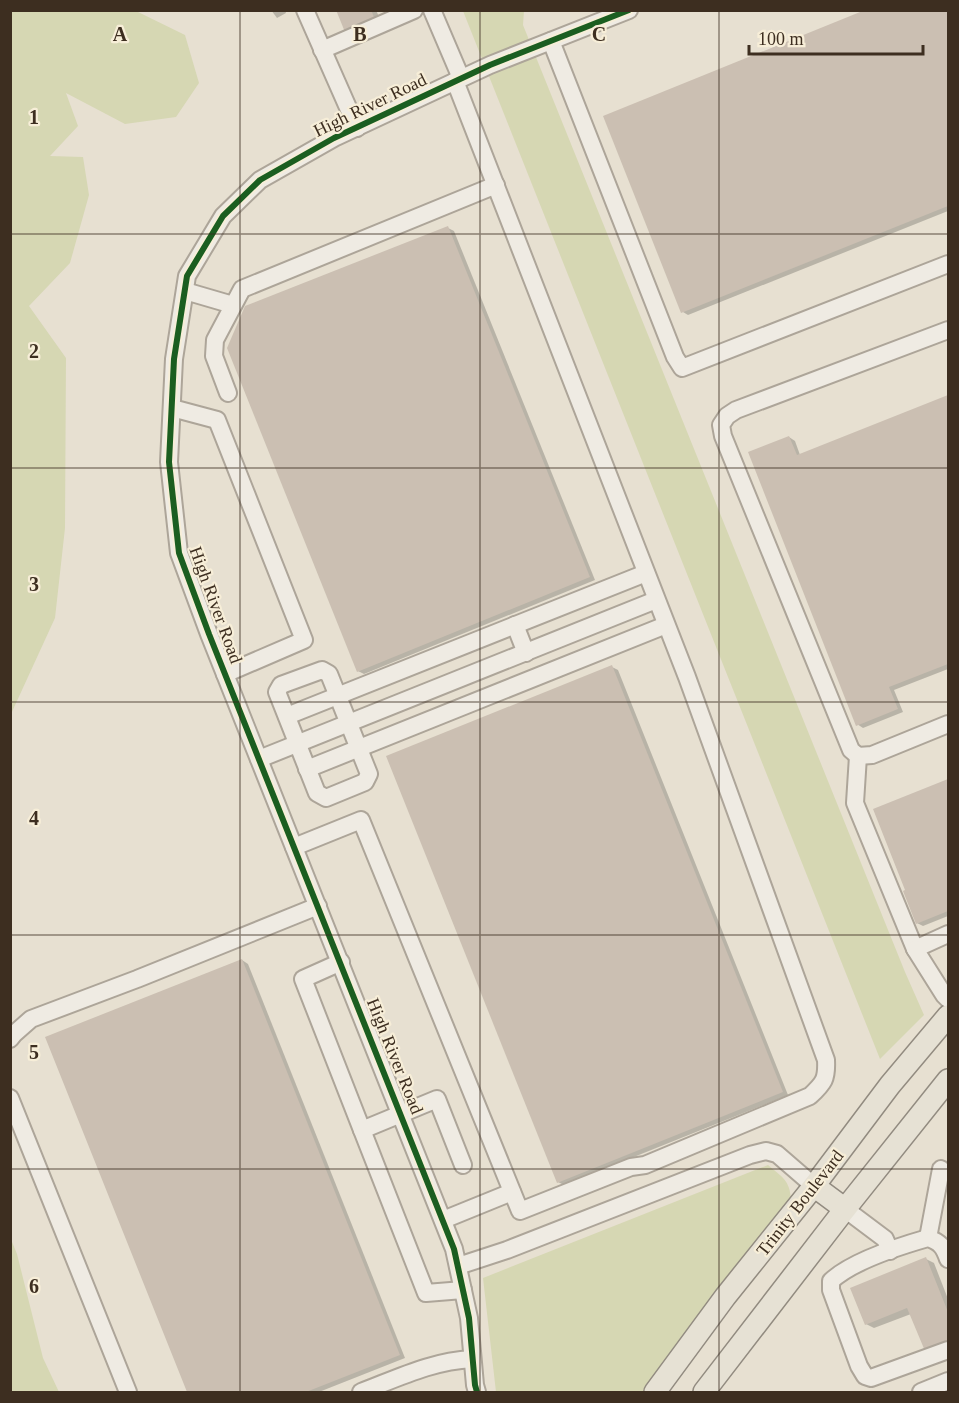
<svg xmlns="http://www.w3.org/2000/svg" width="959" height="1403" font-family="'Times New Roman',serif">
<rect width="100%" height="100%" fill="#e7e0d1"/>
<!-- green -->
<g fill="#d6d7b3">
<polygon points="11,10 136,11 185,35 199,83 176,117 125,124 66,93 78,126 50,156 83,157 89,195 70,263 29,306 66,358 65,528 55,618 11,714"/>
<polygon points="463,11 524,11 523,25 905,972 924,1015 880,1059"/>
<path d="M768,1165C782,1177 790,1180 791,1200L643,1392H496L483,1278Z"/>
<polygon points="10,1237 17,1254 43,1358 59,1392 11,1392"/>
</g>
<!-- shadow -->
<g fill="#0003">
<polygon points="271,10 285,10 286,13 277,18"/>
<polygon points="337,10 376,10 384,28"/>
<polygon points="869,10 948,10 948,211 688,315 683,312"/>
<polygon points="448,228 454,231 595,580 364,674 358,671"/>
<polygon points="948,397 948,669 894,690 903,712 863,728 857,724 789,437 795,441 800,455"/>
<polygon points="612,667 618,670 788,1095 564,1185 558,1182"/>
<polygon points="948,780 948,916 923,926 917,923 907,891 875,810"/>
<polygon points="242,960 248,964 405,1358 319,1392 189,1392 47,1038"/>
<polygon points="926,1259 934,1263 948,1299 948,1349 911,1314 874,1328 866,1324"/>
</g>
<!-- building -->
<g fill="#cbbfb2">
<polygon points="336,10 371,10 377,24 347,37"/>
<polygon points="865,10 948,10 948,206 681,313 603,116"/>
<polygon points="448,226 590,577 357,672 227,348 245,306"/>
<polygon points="948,395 948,664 889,687 898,709 856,726 748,452 789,436 797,455"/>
<polygon points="612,665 783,1092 557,1183 386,756"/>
<polygon points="948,779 948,911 916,924 903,891 905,890 873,809"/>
<polygon points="242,959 400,1355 306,1392 187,1392 45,1037"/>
<polygon points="926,1257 948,1312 948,1341 925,1351 907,1308 865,1325 850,1288"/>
</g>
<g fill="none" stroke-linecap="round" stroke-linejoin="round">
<!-- minor casing -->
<g stroke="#ada599" stroke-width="20">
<g id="minor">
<polyline points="305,10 357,128"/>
<polyline points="432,10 461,78"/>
<polyline points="551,41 675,357 682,368 948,264"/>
<polyline points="322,50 414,10"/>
<polyline points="185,291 233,305"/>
<polyline points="948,330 736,410 727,416 721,425 723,436 851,750 858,756 872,755 948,724"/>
<polyline points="228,393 214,356 215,340 242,289 496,185"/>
<polyline points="172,408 217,420 304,640 225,674"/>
<polyline points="515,625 526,653"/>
<polygon points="322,670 329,674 369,774 365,782 326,798 317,793 277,692 281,685"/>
<polyline points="287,716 646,573"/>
<polyline points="858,756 855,803 915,949 948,934"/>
<polyline points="259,759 656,600"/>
<polyline points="307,769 666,625"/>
<path d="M294,847L361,820L520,1211L631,1167L645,1165L810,1096C824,1083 827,1079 826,1060L687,677L455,81"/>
<polyline points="915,949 944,995 948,999"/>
<polyline points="341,962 303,979 362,1130 437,1099 463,1165"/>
<polyline points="10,1039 14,1034 31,1019 137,979 318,906"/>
<polyline points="10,1098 128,1392"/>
<polyline points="362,1130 426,1293 463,1290"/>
<polyline points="845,1209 885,1239 890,1251"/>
<polyline points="443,1220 512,1192"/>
<polyline points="928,1238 941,1169"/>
<path d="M948,1259C944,1247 940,1242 928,1238C900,1246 852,1261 831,1281V1290L859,1366L865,1376L871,1378L948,1350"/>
<polyline points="458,1266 507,1250 750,1155 766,1151 777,1154 814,1186"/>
<path d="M361,1392C398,1378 432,1361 472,1359"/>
<polyline points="477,1392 475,1385 469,1318 454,1249 209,634 179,553 169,462 174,359 187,276 223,216 260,180 334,138 490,65 629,10"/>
<polyline points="921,1392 948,1381"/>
</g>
</g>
<!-- major casing -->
<g stroke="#928b80" stroke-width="24">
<g id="major">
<polyline points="814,1186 845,1209"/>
<polyline points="655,1392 725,1297 814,1186 890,1085 948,1016"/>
<polyline points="704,1392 845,1209 948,1080"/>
</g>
</g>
<!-- minor -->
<use href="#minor" stroke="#efebe3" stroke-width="16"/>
<!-- major -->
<use href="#major" stroke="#e6e1d4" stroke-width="21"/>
<!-- cycleway casing -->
<g stroke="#f7eed8" stroke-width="10">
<polyline id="cycleway" points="477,1392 475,1385 469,1318 454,1249 209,634 179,553 169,462 174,359 187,276 223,216 260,180 334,138 490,65 629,10"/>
</g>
<!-- cycleway -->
<use href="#cycleway" stroke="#1b5e20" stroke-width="6"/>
</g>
<!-- grid -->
<path fill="none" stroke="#3d2e20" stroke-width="1.5" stroke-opacity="0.55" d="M240,10V1392M480,10V1392M719,10V1392M10,234H948M10,468H948M10,702H948M10,935H948M10,1169H948"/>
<g text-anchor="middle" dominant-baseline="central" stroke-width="4.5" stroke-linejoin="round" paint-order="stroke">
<!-- street labels -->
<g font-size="18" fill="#3d2e20" stroke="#f7eed8">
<text transform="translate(370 105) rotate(-26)">High River Road</text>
<text transform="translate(216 605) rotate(70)">High River Road</text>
<text transform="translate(395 1056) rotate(68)">High River Road</text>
<text transform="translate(800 1203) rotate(-52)">Trinity Boulevard</text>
</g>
</g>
<g font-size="20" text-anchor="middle" font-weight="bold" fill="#3d2e20" stroke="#f7eed8" stroke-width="4.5" stroke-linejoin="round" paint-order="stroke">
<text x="120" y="41">A</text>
<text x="360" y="41">B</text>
<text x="599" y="41">C</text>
<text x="34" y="124">1</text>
<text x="34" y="358">2</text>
<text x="34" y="591">3</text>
<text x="34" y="825">4</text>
<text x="34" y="1059">5</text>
<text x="34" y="1293">6</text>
</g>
<!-- border -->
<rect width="959" height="1403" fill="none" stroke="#3d2e20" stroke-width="24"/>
<!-- scale -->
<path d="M749 45v9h174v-9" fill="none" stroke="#3d2e20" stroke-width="3"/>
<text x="758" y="45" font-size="18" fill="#3d2e20" stroke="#f7eed8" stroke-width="4.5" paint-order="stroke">100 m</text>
</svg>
